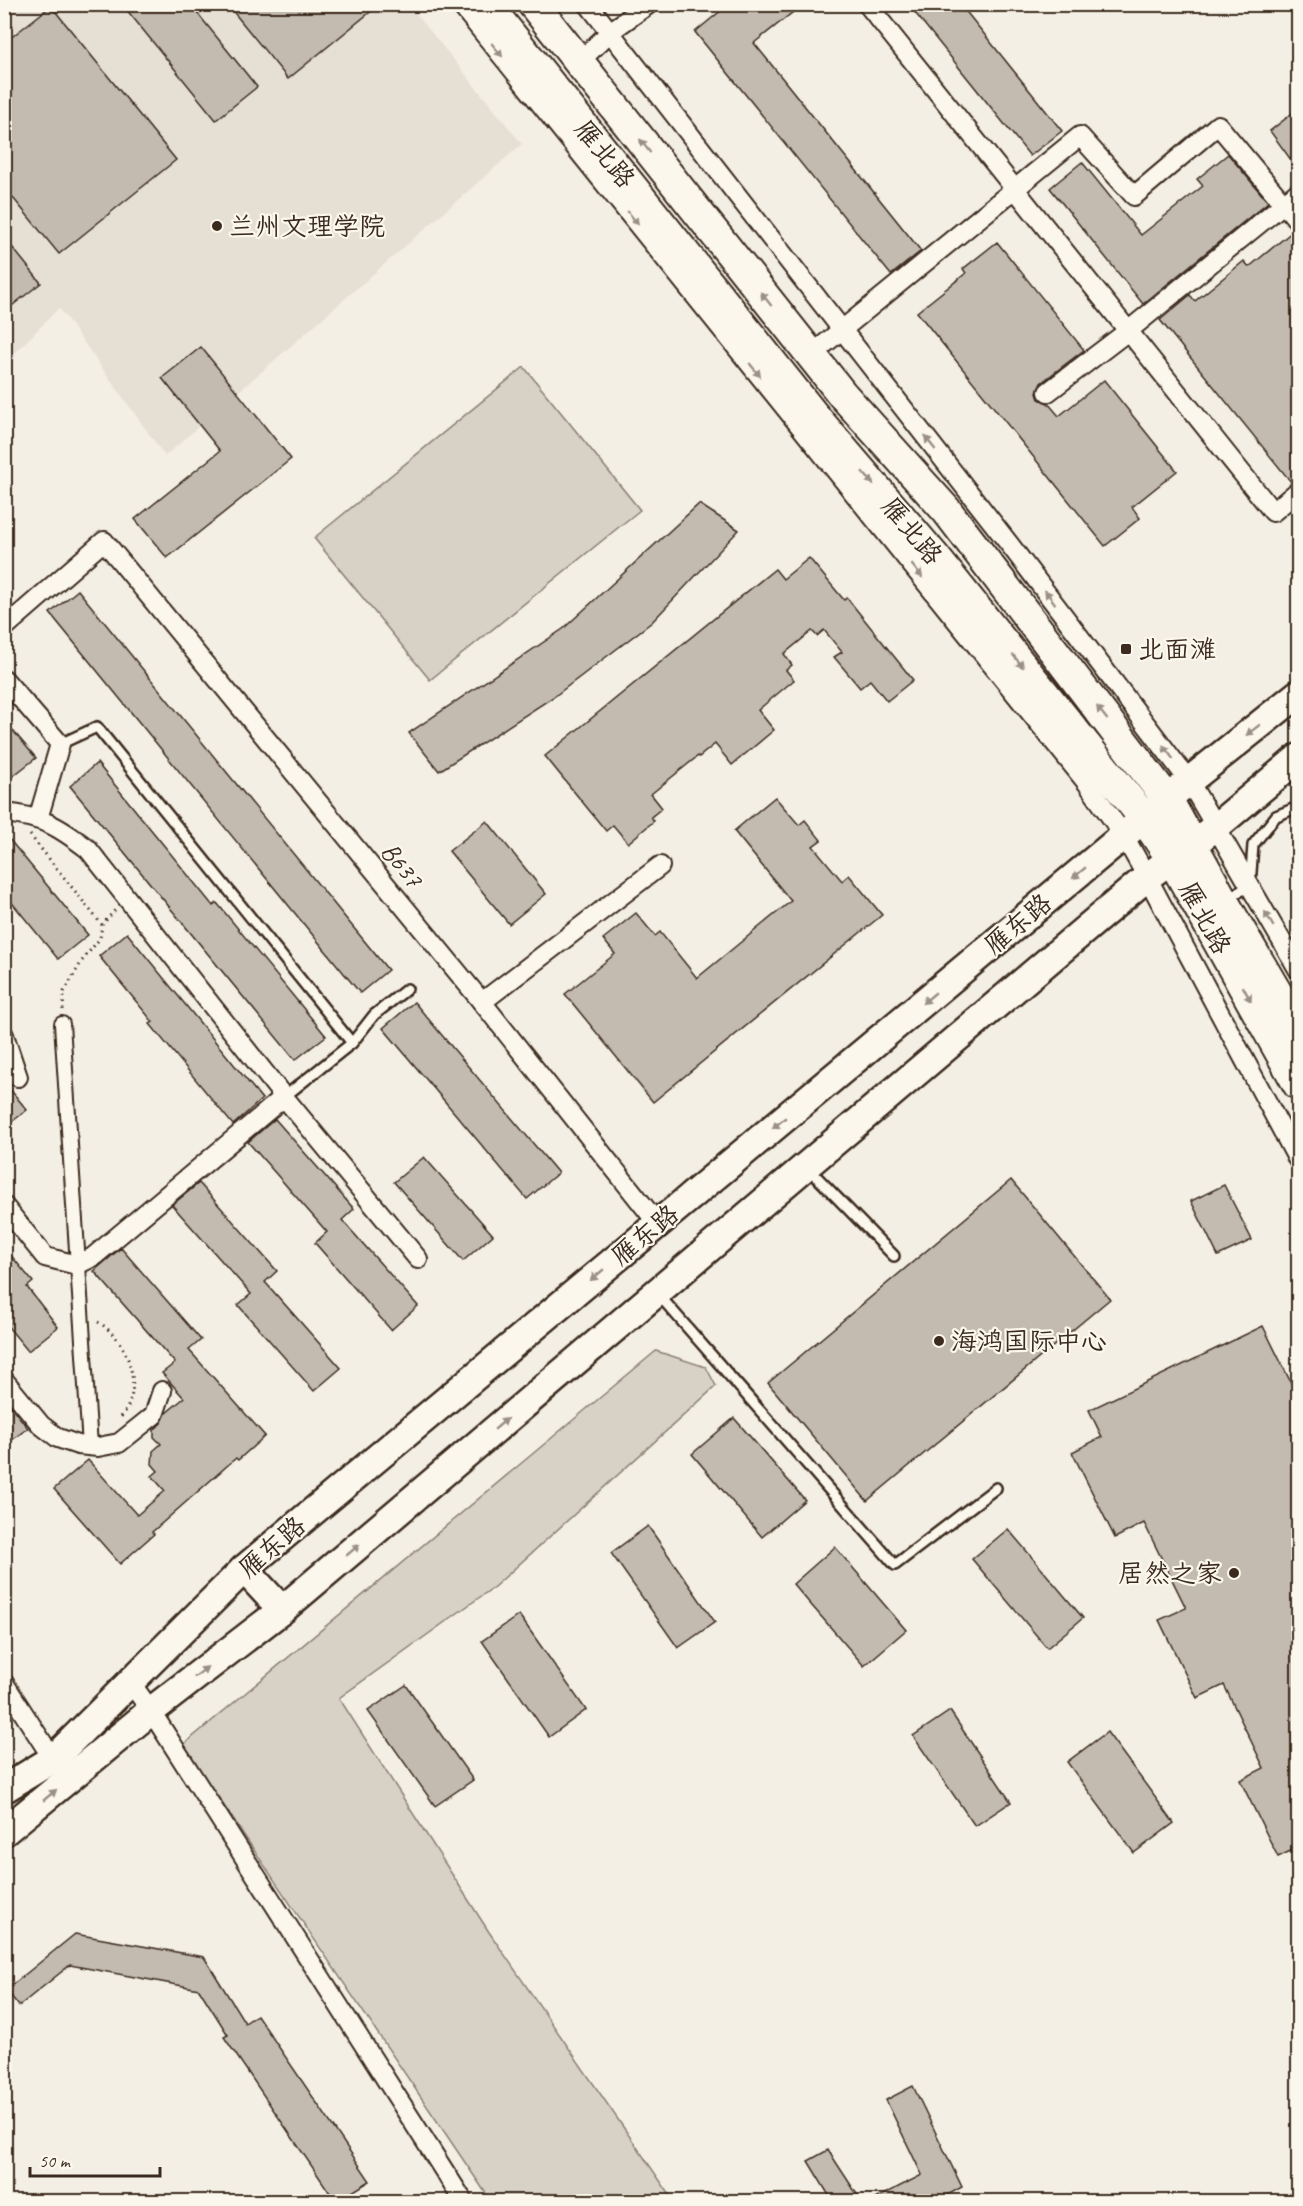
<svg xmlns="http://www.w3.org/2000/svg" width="1303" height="2206" font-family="Caveat,'LXGW WenKai TC',sans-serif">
<rect width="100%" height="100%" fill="#f3efe4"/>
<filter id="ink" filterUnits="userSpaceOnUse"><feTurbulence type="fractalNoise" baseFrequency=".0167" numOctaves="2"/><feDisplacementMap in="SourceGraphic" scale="12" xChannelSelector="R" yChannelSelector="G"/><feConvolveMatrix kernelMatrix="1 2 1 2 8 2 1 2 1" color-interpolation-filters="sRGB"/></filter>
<g filter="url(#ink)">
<!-- built -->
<polygon fill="#e5dfd4" points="5,5 409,5 522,144 165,456 59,308 5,363"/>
<!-- green -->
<g fill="#d8d1c6" stroke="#8a7e72" stroke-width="1.5">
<polygon points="524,367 640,510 430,680 314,538"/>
<polygon points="656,1351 706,1367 716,1386 494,1587 339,1698 489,1932 674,2201 491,2201 183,1745"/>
</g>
<!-- building -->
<g fill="#c3bbb0" stroke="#3b2a1e" stroke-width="1.5">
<polygon points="122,4 190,4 257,87 216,120"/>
<polygon points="227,4 380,4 288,79"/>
<polygon points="729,4 787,4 793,12 754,43 921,251 891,275 695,32"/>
<polygon points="908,4 960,4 1062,131 1030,156"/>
<polygon points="51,6 176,160 59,254 4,187 4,43"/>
<polygon points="1299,108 1299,171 1270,131"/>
<polygon points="1228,154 1268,202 1143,304 1050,188 1082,162 1141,235 1203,186 1197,179"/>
<polygon points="1293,231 1299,232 1299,480 1291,482 1160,320 1190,295 1195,301 1244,261 1249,267"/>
<polygon points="4,237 41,283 4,312"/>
<polygon points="997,242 1084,350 1041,383 1037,393 1039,399 1048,403 1059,416 1104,380 1177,471 1132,507 1140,518 1105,546 917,312 966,273 963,269"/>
<polygon points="201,347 291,459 167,558 135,519 220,451 162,378"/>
<polygon points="699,504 739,530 652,622 555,696 439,771 409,733 563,629"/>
<polygon points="809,558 844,600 847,598 913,680 887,701 870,680 860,688 834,657 842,652 824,630 817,636 812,631 784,654 792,665 786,670 794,680 758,710 774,730 732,765 715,744 699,757 698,756 651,794 662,808 651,817 654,821 628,843 613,825 606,831 545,756 775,569 783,579"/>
<polygon points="78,590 388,970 360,993 50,613"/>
<polygon points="4,720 36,758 4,783"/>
<polygon points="97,763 213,906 217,903 326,1036 295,1060 70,786"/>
<polygon points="775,797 799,825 805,820 821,840 813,846 842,881 849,875 882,915 653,1102 565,994 615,954 603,939 636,913 655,936 660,932 697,978 791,901 734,831"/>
<polygon points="487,821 546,894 509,924 449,851"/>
<polygon points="4,833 88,935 58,959 4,893"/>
<polygon points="127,933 262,1099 233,1125 150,1024 153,1022 99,956"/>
<polygon points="414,1002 558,1173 527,1199 383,1028"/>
<polygon points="4,1082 27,1110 4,1128"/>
<polygon points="275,1119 354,1209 342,1220 418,1306 391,1330 315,1243 327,1232 248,1142"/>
<polygon points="424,1157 493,1235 463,1261 394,1182"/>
<polygon points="1011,1180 1110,1299 867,1501 768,1383"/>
<polygon points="199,1183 277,1271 265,1282 341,1368 314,1391 238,1305 251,1294 172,1205"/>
<polygon points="1224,1185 1252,1240 1218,1256 1191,1201"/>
<polygon points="4,1247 33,1282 27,1287 58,1327 28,1351 4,1322"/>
<polygon points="121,1248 201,1340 189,1350 265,1436 238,1460 236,1458 152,1532 154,1534 120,1564 54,1489 88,1460 137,1515 165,1491 152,1476 158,1471 152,1464 153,1451 161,1444 154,1437 154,1430 161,1423 166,1413 184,1398 162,1373 175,1363 94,1271"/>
<polygon points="1263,1326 1299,1399 1299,1847 1278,1857 1240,1780 1264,1768 1224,1685 1197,1698 1159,1620 1186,1608 1144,1523 1115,1538 1072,1452 1102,1437 1089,1410"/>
<polygon points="4,1398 28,1428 4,1446"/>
<polygon points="734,1418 805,1500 762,1537 692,1454"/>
<polygon points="648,1526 715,1622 678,1648 611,1553"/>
<polygon points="1008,1529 1083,1618 1047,1648 972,1559"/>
<polygon points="835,1547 906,1630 864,1666 793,1584"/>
<polygon points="519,1615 586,1710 549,1737 482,1641"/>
<polygon points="406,1685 473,1780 435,1806 368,1711"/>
<polygon points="950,1711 1011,1802 975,1826 913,1736"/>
<polygon points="1107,1732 1174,1823 1134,1853 1067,1762"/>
<polygon points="75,1934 204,1957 245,2023 257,2015 370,2181 336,2202 224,2037 228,2035 199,1989 70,1965 19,2006 6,1990"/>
<polygon points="913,2086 962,2187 935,2202 869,2202 922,2175 886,2100"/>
<polygon points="828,2150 862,2202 833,2202 808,2161"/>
</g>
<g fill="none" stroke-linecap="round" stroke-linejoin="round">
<!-- service casing -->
<g stroke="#3b2a1e" stroke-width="14">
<g id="service">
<polyline points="60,744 97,727 352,1043 374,1015 407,989"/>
<polyline points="1225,899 1250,886 1253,845 1276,816 1298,807"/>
<polyline points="284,1097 352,1043"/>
<polyline points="808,1168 894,1256"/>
<polyline points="658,1294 895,1565 996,1488"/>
</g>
</g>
<!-- pedestrian casing -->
<g stroke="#3b2a1e" stroke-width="18">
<polyline id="pedestrian" points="62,1024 90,1446"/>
</g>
<!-- minor casing -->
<g stroke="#3b2a1e" stroke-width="22">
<g id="minor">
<polyline points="460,4 1087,783 1124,836 1147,877 1298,1160"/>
<polyline points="588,4 1010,545 1189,781 1298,969"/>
<polyline points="867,4 1273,512 1298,491"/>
<polyline points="579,62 611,31 649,4"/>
<polyline points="811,355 1080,136 1134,196 1218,125 1298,221"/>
<polyline points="1048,392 1128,331 1298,192"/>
<polyline points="4,628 104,541 482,1002 658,1224"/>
<polyline points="4,679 60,744 38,819"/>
<path d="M4,813C43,817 58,826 88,849L284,1097L418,1259"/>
<polyline points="482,1002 660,866"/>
<polyline points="4,1035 18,1077"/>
<polyline points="4,1206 45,1257 77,1265 93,1257 284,1097"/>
<polyline points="4,1380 41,1425 58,1438 78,1445 98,1447 119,1443 154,1415 162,1391"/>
<polyline points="4,1683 53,1759"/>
<polyline points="131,1683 151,1711 464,2202"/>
</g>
</g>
<!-- secondary casing -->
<g stroke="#3b2a1e" stroke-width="32">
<g id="secondary">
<polyline points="244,1569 282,1610"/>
<polyline points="4,1789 53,1759 244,1569 1189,781 1298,694"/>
<polyline points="4,1832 151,1711 282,1610 1147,877 1217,826 1298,758"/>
</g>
</g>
<!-- primary casing -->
<g stroke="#3b2a1e" stroke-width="34">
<g id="primary">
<polyline points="486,4 816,418 933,555 1144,818 1172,859 1298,1084"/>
<polyline points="533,4 842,394 947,511 1167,799 1223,901 1298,1029"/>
</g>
</g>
<!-- path -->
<g stroke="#3b2a1e" stroke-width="3" stroke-dasharray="1.5 4.5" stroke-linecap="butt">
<polyline points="30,835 102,925"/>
<polyline points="63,1010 64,992 82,961 100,938 102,925 115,910"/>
<path d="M98,1322C128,1339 147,1391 119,1419"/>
</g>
<!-- service -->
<use href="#service" stroke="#fbf7ec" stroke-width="9"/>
<!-- pedestrian -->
<use href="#pedestrian" stroke="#fbf7ec" stroke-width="14"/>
<!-- minor -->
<use href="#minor" stroke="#fbf7ec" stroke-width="18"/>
<!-- secondary -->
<use href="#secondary" stroke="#fbf7ec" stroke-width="27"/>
<!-- primary -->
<use href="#primary" stroke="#fbf7ec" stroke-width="30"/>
</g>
<!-- one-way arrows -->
<defs><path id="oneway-solid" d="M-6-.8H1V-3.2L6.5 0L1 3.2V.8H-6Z" transform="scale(1.5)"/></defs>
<g fill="#9b9085">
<use href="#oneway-solid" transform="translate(497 50) rotate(51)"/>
<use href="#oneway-solid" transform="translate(645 146) rotate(-128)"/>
<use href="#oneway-solid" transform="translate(633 218) rotate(51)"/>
<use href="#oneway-solid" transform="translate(766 299) rotate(-128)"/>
<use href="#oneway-solid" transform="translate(755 370) rotate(51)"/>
<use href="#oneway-solid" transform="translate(930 443) rotate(-128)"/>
<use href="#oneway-solid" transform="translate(868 478) rotate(49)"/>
<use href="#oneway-solid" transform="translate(917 571) rotate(51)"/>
<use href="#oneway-solid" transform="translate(1050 597) rotate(-127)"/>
<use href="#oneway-solid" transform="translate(1018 661) rotate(51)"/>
<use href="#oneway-solid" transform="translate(1102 713) rotate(-128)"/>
<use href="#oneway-solid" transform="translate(1253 730) rotate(142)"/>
<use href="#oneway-solid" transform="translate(1168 752) rotate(-127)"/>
<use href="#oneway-solid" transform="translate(1079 873) rotate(140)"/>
<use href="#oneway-solid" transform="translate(1269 919) rotate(-120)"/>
<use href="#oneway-solid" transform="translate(1247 994) rotate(61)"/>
<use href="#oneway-solid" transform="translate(929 998) rotate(140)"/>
<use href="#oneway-solid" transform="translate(779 1123) rotate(140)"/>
<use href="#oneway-solid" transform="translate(597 1275) rotate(140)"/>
<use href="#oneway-solid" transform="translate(501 1424) rotate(-40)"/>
<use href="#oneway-solid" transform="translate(353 1550) rotate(-40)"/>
<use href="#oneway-solid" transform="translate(201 1672) rotate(-38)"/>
<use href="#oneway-solid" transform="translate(50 1795) rotate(-40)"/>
</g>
</g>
<!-- markers -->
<g fill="#3b2a1e" stroke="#fbf7ec" stroke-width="2">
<circle cx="217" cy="226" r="6"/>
<rect x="1120" y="643" width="12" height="12" rx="3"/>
<circle cx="939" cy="1341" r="6"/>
<circle cx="1234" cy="1573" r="6"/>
</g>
<g text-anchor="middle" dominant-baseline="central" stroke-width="4.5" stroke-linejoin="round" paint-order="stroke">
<!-- street labels -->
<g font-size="26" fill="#3b2a1e" stroke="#fbf7ec">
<text transform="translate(605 154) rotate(51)">雁北路</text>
<text transform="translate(912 531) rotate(50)">雁北路</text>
<text transform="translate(402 865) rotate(51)">B637</text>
<text transform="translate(1205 918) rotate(61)">雁北路</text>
<text transform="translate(1018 924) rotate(-40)">雁东路</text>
<text transform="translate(645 1235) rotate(-40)">雁东路</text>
<text transform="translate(272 1547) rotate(-41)">雁东路</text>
</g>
<!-- poi labels -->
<g font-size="26" fill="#3b2a1e" stroke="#fbf7ec" text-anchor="start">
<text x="229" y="226">兰州文理学院</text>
<text x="1138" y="649">北面滩</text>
<text x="951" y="1341">海鸿国际中心</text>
<text x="1222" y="1573" text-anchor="end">居然之家</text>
</g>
</g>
<!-- margin -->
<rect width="1303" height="2206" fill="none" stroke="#fbf7ec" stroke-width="24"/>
<rect x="12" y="12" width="1279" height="2182" fill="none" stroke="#3b2a1e" stroke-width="2" filter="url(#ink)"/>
<!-- scale -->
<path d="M30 2167v9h130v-9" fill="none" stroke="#3b2a1e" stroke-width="3"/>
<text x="39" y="2167" font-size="18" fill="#3b2a1e" stroke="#fbf7ec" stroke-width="4.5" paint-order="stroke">50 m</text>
</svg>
